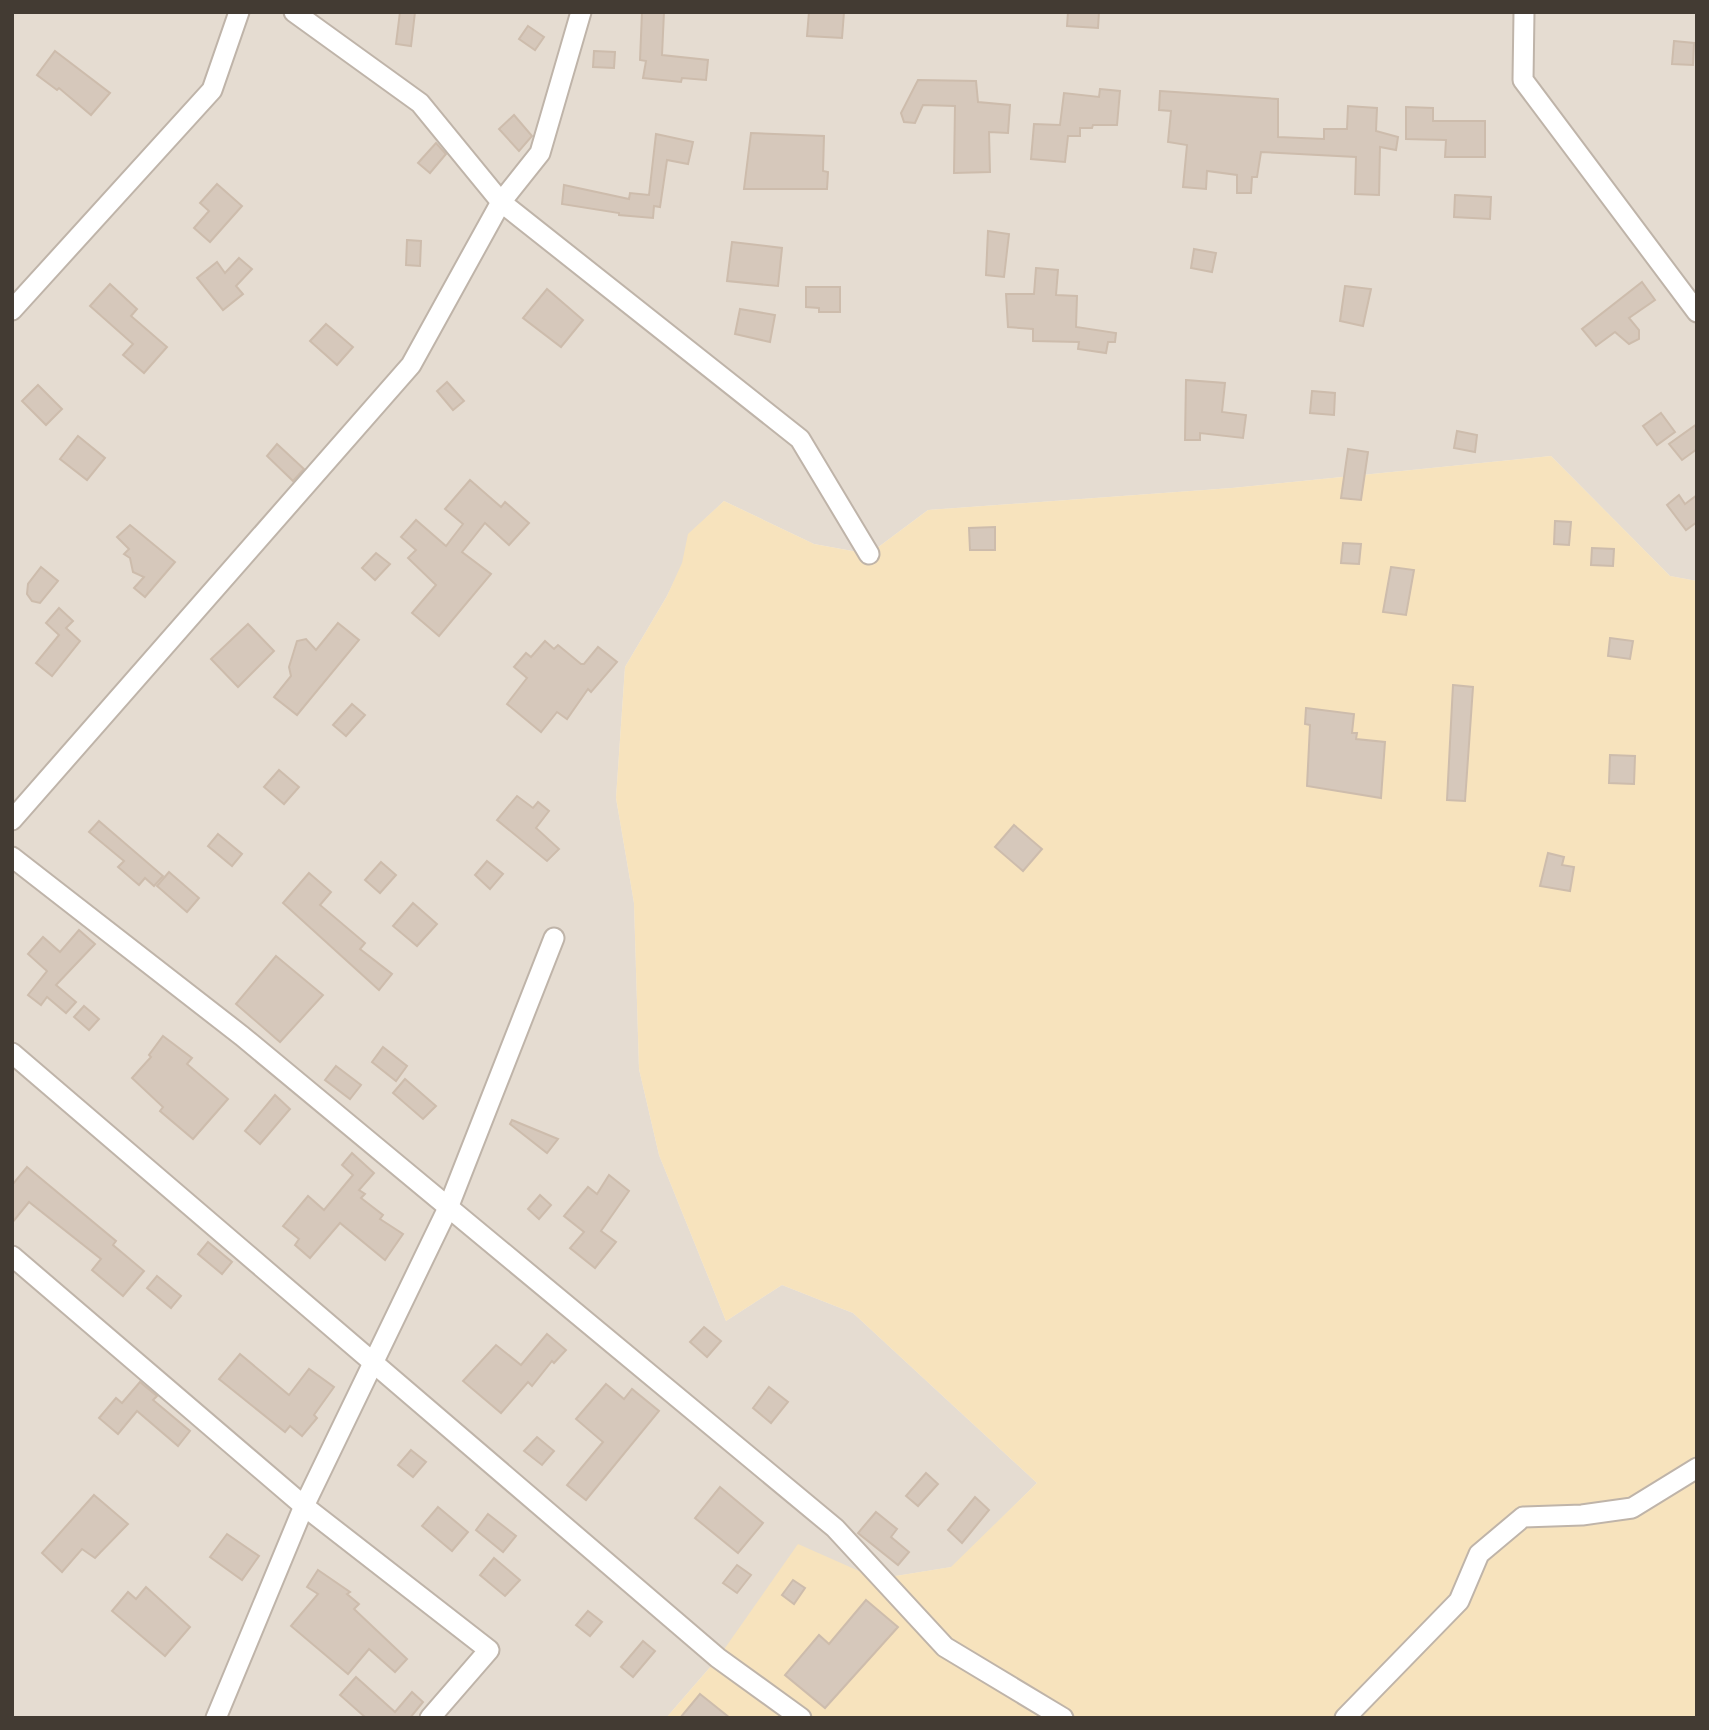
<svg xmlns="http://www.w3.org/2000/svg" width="1709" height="1730" font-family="'Exo 2',sans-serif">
<rect width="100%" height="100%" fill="#f1ebe3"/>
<!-- residential -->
<polygon fill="#e5dcd1" points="12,12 1697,12 1697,581 1670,576 1551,456 1232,488 928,510 869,554 814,544 724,501 689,534 683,563 667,596 625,667 616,798 634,903 639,1069 659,1155 726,1321 782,1285 853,1313 1037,1483 952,1567 877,1579 718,1658 666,1718 12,1718"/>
<!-- sand -->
<polygon fill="#f7e3bd" points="1551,456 1670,576 1697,581 1697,1718 666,1718 718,1658 798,1544 877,1579 951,1567 1037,1483 853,1313 782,1285 726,1321 659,1155 639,1069 634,903 616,798 625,667 667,596 682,563 688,534 724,501 814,544 869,554 928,510 1232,488"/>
<!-- building -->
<g fill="#d6c8bb" stroke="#cdbcac" stroke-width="2">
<polygon points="400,12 415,12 411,46 396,44"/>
<polygon points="642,12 664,12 662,55 708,60 706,80 682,78 681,82 643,78 646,61 640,60"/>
<polygon points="809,12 844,12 842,38 807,36"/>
<polygon points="1068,12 1099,12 1098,28 1067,26"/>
<polygon points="528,26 544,37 535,50 519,39"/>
<polygon points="1674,41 1694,43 1693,65 1672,64"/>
<polygon points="55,51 110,93 91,115 59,88 57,90 37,75"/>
<polygon points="594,51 615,52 614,68 593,67"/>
<polygon points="918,80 976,81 978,102 1010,105 1008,133 989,132 990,172 954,173 955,106 923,105 915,123 904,122 901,113"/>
<polygon points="1100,89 1120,91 1117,125 1093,125 1092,128 1080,128 1080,136 1068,136 1065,162 1031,159 1034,124 1060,125 1064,93 1099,97"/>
<polygon points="1160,91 1278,99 1278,137 1324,139 1324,129 1347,129 1348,106 1377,108 1376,131 1398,137 1396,150 1380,147 1379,195 1355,194 1356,157 1261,152 1257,177 1252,177 1251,193 1237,193 1237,175 1207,171 1206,189 1183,187 1187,145 1168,142 1171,111 1159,110"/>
<polygon points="1406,107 1433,108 1433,121 1485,121 1485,157 1445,157 1446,140 1406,139"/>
<polygon points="514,115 532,136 519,151 499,129"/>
<polygon points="751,133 824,136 823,171 828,172 827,189 744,189"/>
<polygon points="656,134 693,142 688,164 667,160 660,207 654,206 653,218 619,215 619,213 562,204 564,185 629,199 630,193 649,195"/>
<polygon points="436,143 446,154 430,173 418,163"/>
<polygon points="217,184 242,206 210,242 194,228 209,211 200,203"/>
<polygon points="1455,195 1491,197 1490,219 1454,217"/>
<polygon points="988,231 1009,234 1004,277 986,275"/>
<polygon points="407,240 421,241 420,266 406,265"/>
<polygon points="732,242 782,248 778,286 727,281"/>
<polygon points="1194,249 1216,253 1212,272 1191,268"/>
<polygon points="239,258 252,269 236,286 243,294 223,310 197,278 217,262 225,273"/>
<polygon points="1036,268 1058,270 1056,295 1077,296 1076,327 1116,333 1115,342 1108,342 1106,353 1078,349 1079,342 1033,341 1033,329 1008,327 1006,294 1034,294"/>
<polygon points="1642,282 1655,300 1629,318 1639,330 1639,339 1629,344 1615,332 1596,346 1582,329"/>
<polygon points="110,284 137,309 131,316 167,347 144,373 123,355 133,344 90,306"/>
<polygon points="1345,286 1371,289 1363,326 1340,321"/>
<polygon points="806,287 840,287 840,312 819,312 819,308 806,307"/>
<polygon points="547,289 583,320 561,347 523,318"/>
<polygon points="740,309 775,315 770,342 735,334"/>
<polygon points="326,324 353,347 337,365 310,341"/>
<polygon points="1186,380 1225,383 1222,412 1246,415 1243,438 1200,433 1200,440 1185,440"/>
<polygon points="447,382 464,401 453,410 437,391"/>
<polygon points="38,385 62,409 46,425 22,401"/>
<polygon points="1312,391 1335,393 1334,415 1310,413"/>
<polygon points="1661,413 1675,432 1657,445 1643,426"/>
<polygon points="1697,424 1697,449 1682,460 1669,444"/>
<polygon points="1457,431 1477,435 1475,452 1454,448"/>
<polygon points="78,436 105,458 87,480 60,459"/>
<polygon points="277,444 304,469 293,481 267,456"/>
<polygon points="1348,449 1368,452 1361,500 1341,498"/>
<polygon points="470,480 501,507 505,502 529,523 509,545 485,523 462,552 491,574 439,636 412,613 436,585 408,558 416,550 401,537 416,520 446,546 463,524 445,509"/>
<polygon points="1679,495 1685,504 1697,495 1697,522 1686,530 1667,505"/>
<polygon points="1555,521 1571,522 1569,545 1554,544"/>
<polygon points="130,525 175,562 145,597 134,588 144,577 133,572 130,558 124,554 129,549 117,537"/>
<polygon points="995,527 995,550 970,550 969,528"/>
<polygon points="1343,543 1361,544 1359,564 1341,563"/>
<polygon points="1592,548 1614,549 1613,566 1591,565"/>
<polygon points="376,553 390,564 375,580 362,568"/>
<polygon points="41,567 58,581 40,603 32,601 27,594 28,584"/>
<polygon points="1391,567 1414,570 1406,615 1383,612"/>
<polygon points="59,608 73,621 66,628 80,641 52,676 36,663 59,635 46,623"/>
<polygon points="338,623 359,640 297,715 274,697 291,676 289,667 297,641 306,639 316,650"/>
<polygon points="248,624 274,651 238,687 211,659"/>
<polygon points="1610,638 1633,641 1630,659 1608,656"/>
<polygon points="545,641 554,649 558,645 581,664 584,664 598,647 617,662 591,692 588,689 567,719 557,712 541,732 507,704 527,678 514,667 526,653 531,657"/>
<polygon points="1453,685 1473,687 1465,801 1447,800"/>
<polygon points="352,704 365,715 346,736 333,725"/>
<polygon points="1306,708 1354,714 1352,733 1357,733 1356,739 1385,742 1381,798 1307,786 1310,725 1305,724"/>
<polygon points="1610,755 1635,756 1634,784 1609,783"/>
<polygon points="279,770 299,787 284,804 264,787"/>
<polygon points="517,796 533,808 538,802 549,811 536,828 559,849 547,861 497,820"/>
<polygon points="99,821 163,876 154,886 145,878 139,885 118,867 124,861 89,832"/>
<polygon points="1014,825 1042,849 1023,871 995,847"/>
<polygon points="218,834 242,854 232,866 208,846"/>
<polygon points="1548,853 1564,857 1562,865 1574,867 1570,891 1540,886"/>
<polygon points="487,861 503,874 490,889 475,875"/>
<polygon points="381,862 396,875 380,893 365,880"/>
<polygon points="169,872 199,898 187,912 157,886"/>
<polygon points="309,873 331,892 320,905 365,943 360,949 392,974 379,990 283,903"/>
<polygon points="413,903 437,924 417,946 393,926"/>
<polygon points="79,930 95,944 56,985 76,1002 66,1013 47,997 41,1005 28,995 47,971 28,954 43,937 60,952"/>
<polygon points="276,956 323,995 280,1042 236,1004"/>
<polygon points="84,1006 99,1019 89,1030 74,1017"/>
<polygon points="163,1036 192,1058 187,1064 228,1099 193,1139 160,1111 163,1107 132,1078 151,1057 149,1055"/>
<polygon points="383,1047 407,1066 396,1081 372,1062"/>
<polygon points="336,1066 361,1085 350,1099 325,1080"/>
<polygon points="405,1079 436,1106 423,1119 393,1093"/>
<polygon points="275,1095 290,1109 260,1144 245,1131"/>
<polygon points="512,1120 558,1139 547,1153 510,1124"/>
<polygon points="352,1153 374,1173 359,1190 365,1194 361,1198 383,1215 380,1219 403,1234 385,1260 340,1223 310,1258 295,1245 299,1239 283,1226 308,1196 324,1210 353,1175 342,1165"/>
<polygon points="27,1167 116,1241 113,1245 144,1271 123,1296 92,1270 101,1259 29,1202 12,1223 12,1185"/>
<polygon points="609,1175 629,1191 601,1231 616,1242 595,1268 570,1248 584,1232 564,1216 588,1187 597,1194"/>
<polygon points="540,1195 551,1205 539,1219 528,1209"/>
<polygon points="208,1242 232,1262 222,1274 198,1254"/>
<polygon points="157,1276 181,1296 171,1308 147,1288"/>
<polygon points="704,1327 721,1341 707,1357 690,1342"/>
<polygon points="547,1334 566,1350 554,1363 552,1361 532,1386 528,1382 501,1413 463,1381 496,1345 521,1365"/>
<polygon points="240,1354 289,1395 309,1369 334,1387 314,1415 317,1418 302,1436 290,1426 285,1432 219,1379"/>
<polygon points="140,1382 157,1396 153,1400 190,1431 178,1446 137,1411 118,1434 99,1418 116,1398 122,1403"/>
<polygon points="606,1384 624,1399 632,1389 659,1411 586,1500 567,1485 603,1442 576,1419"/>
<polygon points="769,1387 788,1402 771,1423 753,1408"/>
<polygon points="537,1437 554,1451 542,1465 524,1451"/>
<polygon points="411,1450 426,1462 413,1477 398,1465"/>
<polygon points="926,1473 938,1484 918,1506 906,1496"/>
<polygon points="720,1487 763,1523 738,1553 695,1518"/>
<polygon points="94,1495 128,1524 95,1558 82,1549 62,1572 42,1553"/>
<polygon points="975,1497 989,1510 962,1543 948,1530"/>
<polygon points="438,1507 468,1532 452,1551 422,1526"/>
<polygon points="876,1512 897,1529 891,1537 909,1552 898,1565 858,1533"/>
<polygon points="488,1514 516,1536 503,1552 476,1530"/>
<polygon points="227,1534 259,1556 242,1580 210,1557"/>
<polygon points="494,1558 520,1580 505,1596 480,1575"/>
<polygon points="737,1565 751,1575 737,1593 723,1583"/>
<polygon points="318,1570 350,1592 347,1594 359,1604 354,1609 407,1659 395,1672 369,1649 348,1674 291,1626 318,1594 307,1587"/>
<polygon points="793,1580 805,1588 794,1604 782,1595"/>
<polygon points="146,1587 190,1627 165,1656 112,1611 128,1592 136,1599"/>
<polygon points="866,1600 898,1627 825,1708 785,1675 819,1635 829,1644"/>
<polygon points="588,1611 602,1622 590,1636 576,1625"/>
<polygon points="643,1641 655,1651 633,1677 621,1667"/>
<polygon points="356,1677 395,1712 412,1692 423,1702 410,1718 366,1718 340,1695"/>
<polygon points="700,1694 730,1718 680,1718"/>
</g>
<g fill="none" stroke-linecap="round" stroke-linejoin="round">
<!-- minor casing -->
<g stroke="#bfb4a9" stroke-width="23">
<g id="minor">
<polyline points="294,12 420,103 501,202 800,439 869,554"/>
<polyline points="1524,12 1523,80 1697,312"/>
<polyline points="12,310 212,90 239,12"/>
<polyline points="12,820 411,365 501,202 540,153 581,12"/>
<polyline points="12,857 242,1036 835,1528 945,1647 1063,1718"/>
<polyline points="12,1053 718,1658 801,1718"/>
<polyline points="12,1256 304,1506 489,1650 430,1718"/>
<polyline points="216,1718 304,1506 448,1208 554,938"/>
<polyline points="1345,1718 1459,1601 1479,1554 1523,1517 1582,1515 1632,1508 1697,1468"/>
</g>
</g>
<!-- minor -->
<use href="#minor" stroke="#fff" stroke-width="19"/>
</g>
<!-- border -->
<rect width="1709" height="1730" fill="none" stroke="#433b33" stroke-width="28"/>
</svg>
